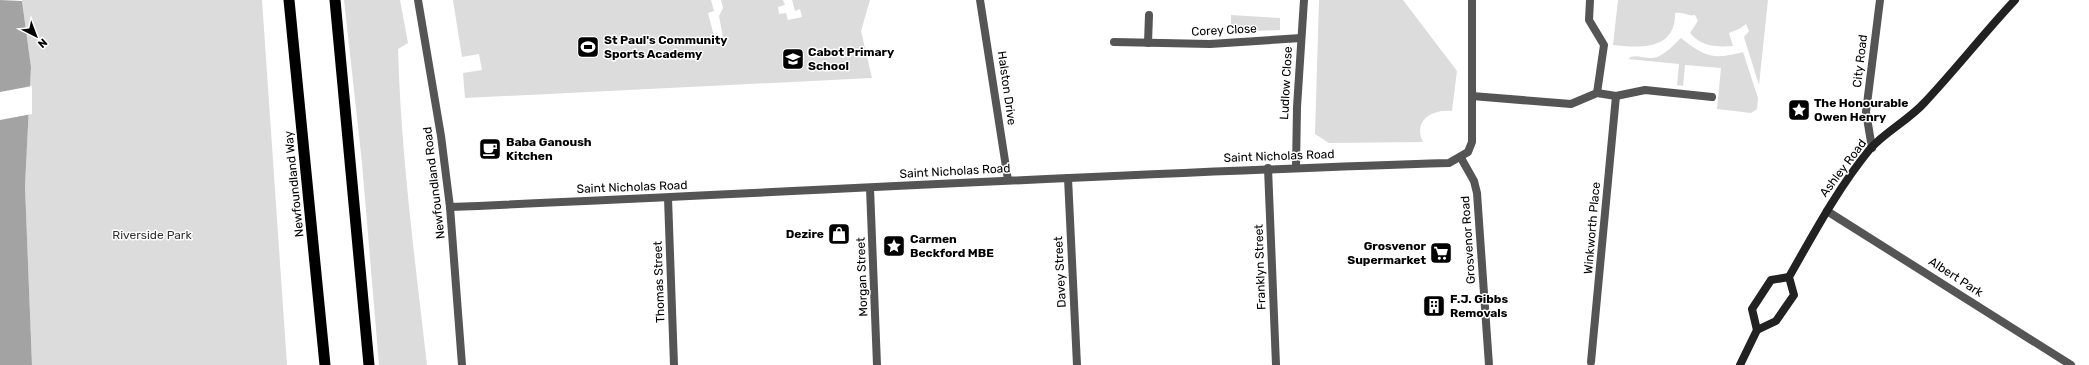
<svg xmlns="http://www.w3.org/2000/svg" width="2089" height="365" font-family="Rubik,sans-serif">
<rect width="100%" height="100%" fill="#fff"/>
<!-- green -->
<g fill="#dcdcdc">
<polygon points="22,0 262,0 287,365 32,365 25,186 31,67"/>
<path d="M344,0H400L408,43L398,49C401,155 415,260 427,365H379L362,163Z"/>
<polygon points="453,0 711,0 714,11 708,13 715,40 723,38 719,16 723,8 721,0 783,0 785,5 778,7 779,14 786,13 788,20 802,17 800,9 795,11 792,0 870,0 861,31 872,78 465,98 463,73 482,70 479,54 462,57"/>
<path d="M1319,0H1403L1457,71L1452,111C1431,109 1413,121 1423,142L1329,143L1315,134Z"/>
<path d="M1618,0H1768L1759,85L1744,37L1749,31L1746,24L1739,29L1729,33L1733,46C1715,47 1702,47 1690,33L1698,21L1695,15C1689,17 1684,12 1675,13C1676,51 1638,48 1613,45Z"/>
<polygon points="1231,15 1280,18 1280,30 1236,32 1231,25"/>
<path d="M1681,38C1705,57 1713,60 1743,52L1758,98L1757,109L1751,113L1717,109L1721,68L1685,65L1683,86L1677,85L1679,64L1628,59C1635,53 1644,59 1652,58C1664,57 1673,45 1681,38Z"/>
</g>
<!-- water -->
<polygon fill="#a3a3a3" points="0,0 22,1 31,67 25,186 32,365 0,365"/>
<!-- pier -->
<polygon fill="#fff" points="32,86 32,114 0,120 0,92"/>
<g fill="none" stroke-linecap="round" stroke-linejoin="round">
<!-- minor -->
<g stroke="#555" stroke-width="8">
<polyline points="418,0 441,136 450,207 462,365"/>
<polyline points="980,0 1008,180"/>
<polyline points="1590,0 1589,20 1604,45 1597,93"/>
<polyline points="1114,42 1210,44 1301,38"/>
<polyline points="1148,43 1149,15"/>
<polyline points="1472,96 1571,104 1597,93 1616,96 1645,90 1712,97"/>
<polyline points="1872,148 1866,112 1880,0"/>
<polyline points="1461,158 1474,181 1477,193 1489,365"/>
<polyline points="1268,168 1276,365"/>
<polyline points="1296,168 1297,107 1304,0"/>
<polyline points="1068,178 1077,365"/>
<polyline points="870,188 877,365"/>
<polyline points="668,198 674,365"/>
<path d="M450,207C783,193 1115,173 1449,163L1468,152L1472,142V0"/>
<polyline points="1827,211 2071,365"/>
<polyline points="1591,362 1616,96"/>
</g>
<!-- secondary -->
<g stroke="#222" stroke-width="8">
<polyline points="1757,330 1752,309 1771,280 1789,277"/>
<path d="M1740,365L1757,330L1776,321L1794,295L1789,277C1814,233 1838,188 1870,149C1886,131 1909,120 1925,102C1956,69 1984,33 2015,0"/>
</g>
<!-- trunk -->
<g stroke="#000" stroke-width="11">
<polyline points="289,0 325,365"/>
<polyline points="335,0 369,365"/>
</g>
</g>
<!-- icons -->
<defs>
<g id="stadium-square" transform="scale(1.15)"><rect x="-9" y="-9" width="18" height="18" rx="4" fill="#000" stroke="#fff"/><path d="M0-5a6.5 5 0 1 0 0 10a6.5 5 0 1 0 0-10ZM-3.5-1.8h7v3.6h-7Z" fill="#fff"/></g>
<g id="school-square" transform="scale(1.15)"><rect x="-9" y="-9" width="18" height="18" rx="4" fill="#000" stroke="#fff"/><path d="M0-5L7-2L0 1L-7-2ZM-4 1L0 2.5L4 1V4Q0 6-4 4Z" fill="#fff"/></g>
<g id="sight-square" transform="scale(1.15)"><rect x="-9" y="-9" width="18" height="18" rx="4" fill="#000" stroke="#fff"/><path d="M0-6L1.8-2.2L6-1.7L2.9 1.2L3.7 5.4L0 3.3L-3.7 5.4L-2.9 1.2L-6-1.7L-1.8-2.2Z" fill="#fff"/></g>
<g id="cafe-square" transform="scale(1.15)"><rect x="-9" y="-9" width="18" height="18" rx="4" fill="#000" stroke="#fff"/><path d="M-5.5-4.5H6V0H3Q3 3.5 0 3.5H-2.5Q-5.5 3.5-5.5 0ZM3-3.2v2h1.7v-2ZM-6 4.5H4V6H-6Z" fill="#fff"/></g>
<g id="shop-square" transform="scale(1.15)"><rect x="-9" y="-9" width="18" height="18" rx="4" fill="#000" stroke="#fff"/><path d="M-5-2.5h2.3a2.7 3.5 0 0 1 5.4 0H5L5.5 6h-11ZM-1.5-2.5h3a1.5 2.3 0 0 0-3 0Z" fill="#fff"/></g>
<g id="supermarket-square" transform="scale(1.15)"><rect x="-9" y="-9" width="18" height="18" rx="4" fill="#000" stroke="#fff"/><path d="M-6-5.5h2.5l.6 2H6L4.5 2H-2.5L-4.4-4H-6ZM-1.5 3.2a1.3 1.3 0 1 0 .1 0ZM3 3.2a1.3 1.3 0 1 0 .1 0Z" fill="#fff"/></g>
<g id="building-square" transform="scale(1.15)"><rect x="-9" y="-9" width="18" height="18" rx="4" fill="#000" stroke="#fff"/><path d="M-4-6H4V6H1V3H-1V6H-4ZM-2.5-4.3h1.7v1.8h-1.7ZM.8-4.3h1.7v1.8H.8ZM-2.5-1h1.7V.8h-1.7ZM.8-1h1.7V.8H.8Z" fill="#fff"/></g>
</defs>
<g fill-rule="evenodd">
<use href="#stadium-square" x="588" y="47"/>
<use href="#school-square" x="793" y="59"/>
<use href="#sight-square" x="1799" y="110"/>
<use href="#cafe-square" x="490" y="149"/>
<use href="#shop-square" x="839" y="234"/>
<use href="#sight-square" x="894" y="246"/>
<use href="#supermarket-square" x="1441" y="253"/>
<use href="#building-square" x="1434" y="306"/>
</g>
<g text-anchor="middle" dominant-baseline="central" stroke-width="3" stroke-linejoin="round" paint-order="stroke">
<!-- street labels -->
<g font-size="12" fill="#000" stroke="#fff">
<text transform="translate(1224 30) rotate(-3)">Corey Close</text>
<text transform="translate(1860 61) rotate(-83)">City Road</text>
<text transform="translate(1286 83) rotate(-87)">Ludlow Close</text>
<text transform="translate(1007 88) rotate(82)">Halston Drive</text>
<text transform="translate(1279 156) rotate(-2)">Saint Nicholas Road</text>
<text transform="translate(1843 168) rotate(-53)">Ashley Road</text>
<text transform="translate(955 171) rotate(-3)">Saint Nicholas Road</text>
<text transform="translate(434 183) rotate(-97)">Newfoundland Road</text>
<text transform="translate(294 184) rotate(-96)">Newfoundland Way</text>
<text transform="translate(632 187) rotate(-2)">Saint Nicholas Road</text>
<text transform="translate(1592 228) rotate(-85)">Winkworth Place</text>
<text transform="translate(1468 240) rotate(-94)">Grosvenor Road</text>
<text transform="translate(1260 267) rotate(-92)">Franklyn Street</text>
<text transform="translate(1060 272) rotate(-93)">Davey Street</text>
<text transform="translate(862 277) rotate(-92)">Morgan Street</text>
<text transform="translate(1956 277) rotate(33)">Albert Park</text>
<text transform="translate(659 282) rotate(-92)">Thomas Street</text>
</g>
<!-- poi labels -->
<g font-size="12" font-weight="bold" fill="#000" stroke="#fff" text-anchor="start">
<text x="604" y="40">St Paul's Community<tspan x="604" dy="14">Sports Academy</tspan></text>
<text x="808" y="52">Cabot Primary<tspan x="808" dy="14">School</tspan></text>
<text x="1814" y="103">The Honourable<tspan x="1814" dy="14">Owen Henry</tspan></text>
<text x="506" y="142">Baba Ganoush<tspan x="506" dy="14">Kitchen</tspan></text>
<text x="824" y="234" text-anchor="end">Dezire</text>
<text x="910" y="239">Carmen<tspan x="910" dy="14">Beckford MBE</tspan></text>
<text x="1426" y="246" text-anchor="end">Grosvenor<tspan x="1426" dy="14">Supermarket</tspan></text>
<text x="1450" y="299">F.J. Gibbs<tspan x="1450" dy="14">Removals</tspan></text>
</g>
<!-- park labels -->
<g font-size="12" fill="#333" stroke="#fff">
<text x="152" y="235">Riverside Park</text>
</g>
</g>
<!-- north arrow -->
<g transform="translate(36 36) rotate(138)" stroke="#ffffff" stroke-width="3" paint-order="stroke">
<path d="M0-3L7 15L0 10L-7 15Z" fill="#000000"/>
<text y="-6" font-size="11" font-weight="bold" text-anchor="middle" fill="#000000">N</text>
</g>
</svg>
